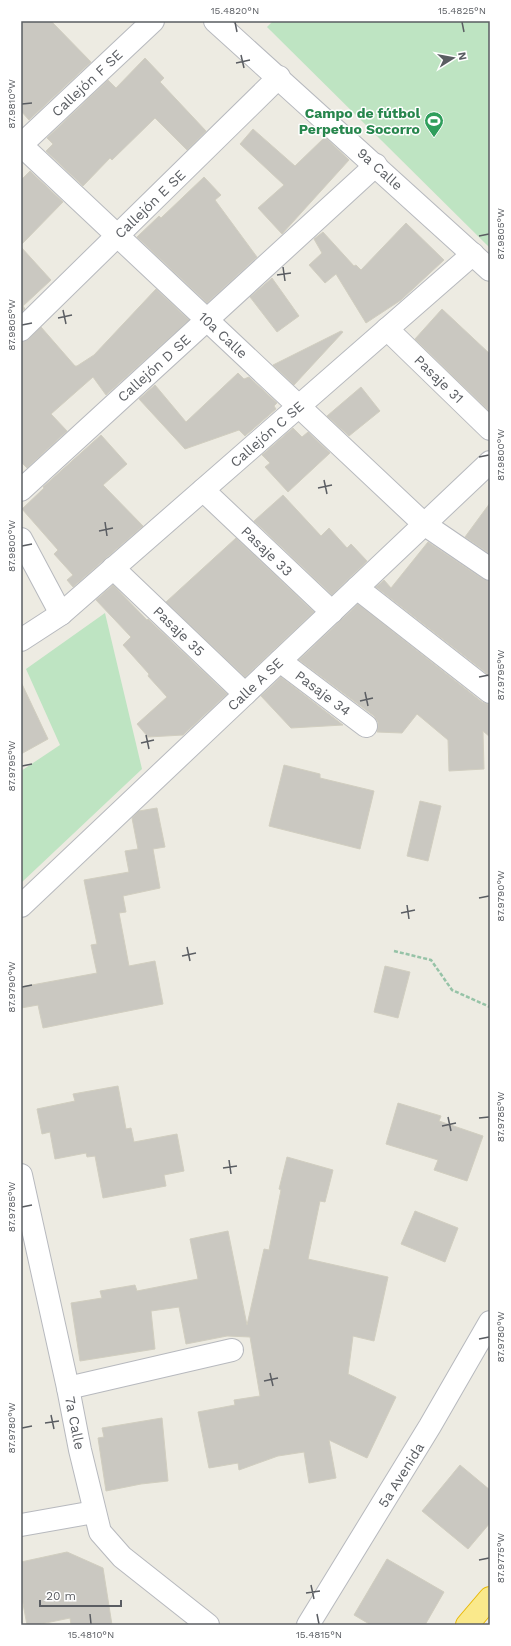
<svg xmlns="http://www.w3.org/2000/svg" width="511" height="1646" font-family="'Work Sans',sans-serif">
<rect width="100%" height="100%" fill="#edebe2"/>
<!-- green -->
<g fill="#bee4c2">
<polygon points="273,21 490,21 490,248 267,27"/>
<polygon points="105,613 142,769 21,883 21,771 60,745 26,669"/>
</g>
<!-- building -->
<g fill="#cac8c1" stroke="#d1cec0">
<polygon points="21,21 51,21 91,62 29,120 21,111"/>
<polygon points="145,58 164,78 160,82 206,131 187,150 155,118 112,160 110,158 83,186 46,151 53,144 47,138 108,80 116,88"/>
<polygon points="253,129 295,166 325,137 349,160 282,234 258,208 284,185 240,144"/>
<polygon points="30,171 63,202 21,245 21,180"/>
<polygon points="204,177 221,195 215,200 257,257 207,303 137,237 159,216 161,218"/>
<polygon points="406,223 444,260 401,300 366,323 336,274 325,283 309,265 322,253 314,239 323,232 354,266 356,265 361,270"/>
<polygon points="21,247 51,280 23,306 25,309 21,312"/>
<polygon points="272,278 299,316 277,332 250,297"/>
<polygon points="156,289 189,320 106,395 93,377 51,414 67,431 27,468 21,462 21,342 29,339 41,327 75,366 77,366 94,355"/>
<polygon points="442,309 490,354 490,412 415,339"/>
<polygon points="341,331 343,332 294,385 273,365"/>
<polygon points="238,373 244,379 249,377 277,403 274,406 276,409 245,436 239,430 185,449 139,399 155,385 186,422"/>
<polygon points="361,387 380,411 349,436 327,416"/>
<polygon points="293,428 302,437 308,432 330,453 288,492 265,467 270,463 262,455"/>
<polygon points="101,435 127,464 103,485 143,526 73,587 67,580 73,575 54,554 58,550 22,509 44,488 43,487"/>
<polygon points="283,495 321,536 329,528 347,548 351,544 367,561 332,595 254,521"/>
<polygon points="490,503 490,554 465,537"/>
<polygon points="236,538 314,612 245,677 166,602"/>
<polygon points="428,542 483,579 490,581 490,676 376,587 384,580 391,588"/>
<polygon points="113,585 147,620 148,619 227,694 183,735 148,737 137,724 167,697 148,676 149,674 123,645 131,637 96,600"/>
<polygon points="358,604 482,702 490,705 490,737 483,731 484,769 449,771 448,740 417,714 402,733 377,732 378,727 378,722 374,716 299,660"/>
<polygon points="281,677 343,725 291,728 261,696"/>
<polygon points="21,682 48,739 21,754"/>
<polygon points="284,765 320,774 320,778 374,791 360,849 269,826"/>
<polygon points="420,801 441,806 428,861 407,856"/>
<polygon points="157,808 165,847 153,849 160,888 123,896 126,912 119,913 129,966 155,961 163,1004 43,1028 38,1005 21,1008 21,987 97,973 91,945 97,944 84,880 129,872 125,851 138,849 132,818 139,811"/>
<polygon points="385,966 410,972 398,1018 374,1012"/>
<polygon points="118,1086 126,1129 131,1128 134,1142 177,1134 184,1171 164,1175 166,1186 103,1198 95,1156 87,1157 86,1153 55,1159 50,1132 42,1134 37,1109 75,1101 73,1094"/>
<polygon points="398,1103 441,1116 439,1121 483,1136 467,1181 434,1170 438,1160 386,1144"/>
<polygon points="287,1157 333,1170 325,1202 320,1201 308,1259 388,1277 374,1341 353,1336 348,1374 396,1397 367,1458 329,1440 336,1478 309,1483 304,1452 278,1456 239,1470 238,1463 209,1468 198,1412 235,1405 234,1400 260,1396 250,1337 227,1336 186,1344 179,1307 151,1311 155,1349 80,1361 71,1303 102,1298 100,1291 135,1285 137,1291 198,1279 190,1239 228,1231 247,1325 264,1249 269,1250 281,1190 279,1189"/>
<polygon points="415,1211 458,1228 445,1262 401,1244"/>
<polygon points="162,1418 168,1481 141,1484 106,1491 98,1438 104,1437 102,1428"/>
<polygon points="460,1465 490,1490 490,1523 468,1549 422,1511"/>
<polygon points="67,1552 103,1568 112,1625 71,1625 70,1618 36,1625 27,1625 21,1593 21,1562"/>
<polygon points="387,1559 444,1592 425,1625 371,1625 354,1615"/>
</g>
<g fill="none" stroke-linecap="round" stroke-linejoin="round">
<!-- minor casing -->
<g stroke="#b7b9be" stroke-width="24">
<g id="minor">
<polyline points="153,21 21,145 424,524 490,569"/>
<polyline points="215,21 490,270"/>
<polyline points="387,329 490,429"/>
<polyline points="21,330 279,77"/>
<polyline points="21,490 376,165"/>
<polyline points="203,490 332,612"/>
<polyline points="21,539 61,614"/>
<polyline points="113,568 245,694"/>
<polyline points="357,588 490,692"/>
<polyline points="21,640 61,614 473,254"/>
<polyline points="280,661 366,726"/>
<polyline points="21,906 490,462"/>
<polyline points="21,1175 68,1388 80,1450 100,1532 122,1557 208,1625"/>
<polyline points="68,1388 232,1350"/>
<polyline points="21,1525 94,1512"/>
<polyline points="308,1625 430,1426 490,1322"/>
</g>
</g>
<!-- highway casing -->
<g stroke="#e9b906" stroke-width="24">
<polyline id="highway" points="467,1625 490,1598"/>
</g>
<!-- path -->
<polyline stroke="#96c3a7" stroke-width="2.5" stroke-dasharray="4 2" stroke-linecap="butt" points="394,951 431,960 452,990 490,1007"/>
<!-- minor -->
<use href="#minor" stroke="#fff" stroke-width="22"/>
<!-- highway -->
<use href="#highway" stroke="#fae98b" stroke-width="22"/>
</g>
<!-- ticks -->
<path fill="none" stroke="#5a5d62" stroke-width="1.5" d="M235,22L237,32M462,22L464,32M241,55L244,68M236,63L250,60M22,104L32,103M479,236L489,234M283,267L285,281M277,275L291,273M63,310L66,324M58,318L72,315M22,325L32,323M479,457L489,455M324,480L327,494M318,488L332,485M105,522L107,536M99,531L113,528M22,546L32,544M479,677L489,675M365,692L368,706M360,701L373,698M146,735L149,749M141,743L154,740M22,766L32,764M479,898L489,896M407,905L409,919M401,913L415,910M187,947L190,961M182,956L196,953M22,987L32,985M448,1117L451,1131M479,1118L489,1117M442,1126L456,1123M229,1160L231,1174M223,1168L237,1166M22,1207L32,1205M479,1339L489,1337M270,1373L273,1386M264,1381L278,1378M51,1415L54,1429M45,1423L59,1421M22,1428L32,1426M479,1560L489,1558M311,1585L314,1599M306,1593L320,1591M90,1614L91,1624M317,1614L319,1624"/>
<!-- icons -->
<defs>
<g id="stadium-pin" transform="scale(1)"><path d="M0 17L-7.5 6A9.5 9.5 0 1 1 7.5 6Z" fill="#2e9e5b" stroke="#fff"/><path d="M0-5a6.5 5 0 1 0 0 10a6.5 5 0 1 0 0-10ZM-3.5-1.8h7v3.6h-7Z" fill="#fff"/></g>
</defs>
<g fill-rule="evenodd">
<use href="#stadium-pin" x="434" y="121"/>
</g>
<g text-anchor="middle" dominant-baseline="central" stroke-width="3" stroke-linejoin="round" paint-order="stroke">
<!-- street labels -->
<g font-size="14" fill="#5a5d62" stroke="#fff">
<text transform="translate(87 83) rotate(-43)">Callejón F SE</text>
<text transform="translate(380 169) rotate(42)">9a Calle</text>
<text transform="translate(150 204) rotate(-44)">Callejón E SE</text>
<text transform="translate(223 335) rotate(43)">10a Calle</text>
<text transform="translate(154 368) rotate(-42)">Callejón D SE</text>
<text transform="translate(439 379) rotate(44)">Pasaje 31</text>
<text transform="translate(267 434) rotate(-41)">Callejón C SE</text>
<text transform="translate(267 551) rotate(44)">Pasaje 33</text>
<text transform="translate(179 631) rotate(44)">Pasaje 35</text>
<text transform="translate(255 684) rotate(-43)">Calle A SE</text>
<text transform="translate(323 693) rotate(37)">Pasaje 34</text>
<text transform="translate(75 1423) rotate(79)">7a Calle</text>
<text transform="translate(401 1475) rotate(-58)">5a Avenida</text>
</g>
<!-- leisure labels -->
<g font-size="14" font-weight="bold" fill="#27864d" stroke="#fff" text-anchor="end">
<text x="420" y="113">Campo de fútbol<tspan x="420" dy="16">Perpetuo Socorro</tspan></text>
</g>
</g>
<!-- border -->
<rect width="511" height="1646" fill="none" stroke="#ffffff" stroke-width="44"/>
<!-- north arrow -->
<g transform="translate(453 58) rotate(79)" stroke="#ffffff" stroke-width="3" paint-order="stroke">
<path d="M0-3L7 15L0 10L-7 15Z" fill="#5a5d62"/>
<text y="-6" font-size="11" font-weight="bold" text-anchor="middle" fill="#5a5d62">N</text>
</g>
<!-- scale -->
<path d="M40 1600v6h81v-6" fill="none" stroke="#5a5d62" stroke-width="2"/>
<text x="46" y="1600" font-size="12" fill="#5a5d62" stroke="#ffffff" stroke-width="3" paint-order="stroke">20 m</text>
<rect x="22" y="22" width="467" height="1602" fill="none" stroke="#5a5d62" stroke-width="1.5"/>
<g font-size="10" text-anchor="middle" fill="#5a5d62">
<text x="235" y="14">15.4820°N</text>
<text x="462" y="14">15.4825°N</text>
<text transform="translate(11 104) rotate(-90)" y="4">87.9810°W</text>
<text transform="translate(500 234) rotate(-90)" y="4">87.9805°W</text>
<text transform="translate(11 325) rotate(-90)" y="4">87.9805°W</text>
<text transform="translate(500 455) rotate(-90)" y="4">87.9800°W</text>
<text transform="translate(11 546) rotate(-90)" y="4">87.9800°W</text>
<text transform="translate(500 675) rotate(-90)" y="4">87.9795°W</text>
<text transform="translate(11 766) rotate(-90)" y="4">87.9795°W</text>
<text transform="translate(500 896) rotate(-90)" y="4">87.9790°W</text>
<text transform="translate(11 987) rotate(-90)" y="4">87.9790°W</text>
<text transform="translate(500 1117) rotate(-90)" y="4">87.9785°W</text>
<text transform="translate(11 1207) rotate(-90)" y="4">87.9785°W</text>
<text transform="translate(500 1337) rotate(-90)" y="4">87.9780°W</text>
<text transform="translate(11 1428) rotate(-90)" y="4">87.9780°W</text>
<text transform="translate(500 1558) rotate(-90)" y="4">87.9775°W</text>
<text x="91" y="1638">15.4810°N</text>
<text x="319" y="1638">15.4815°N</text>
</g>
</svg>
